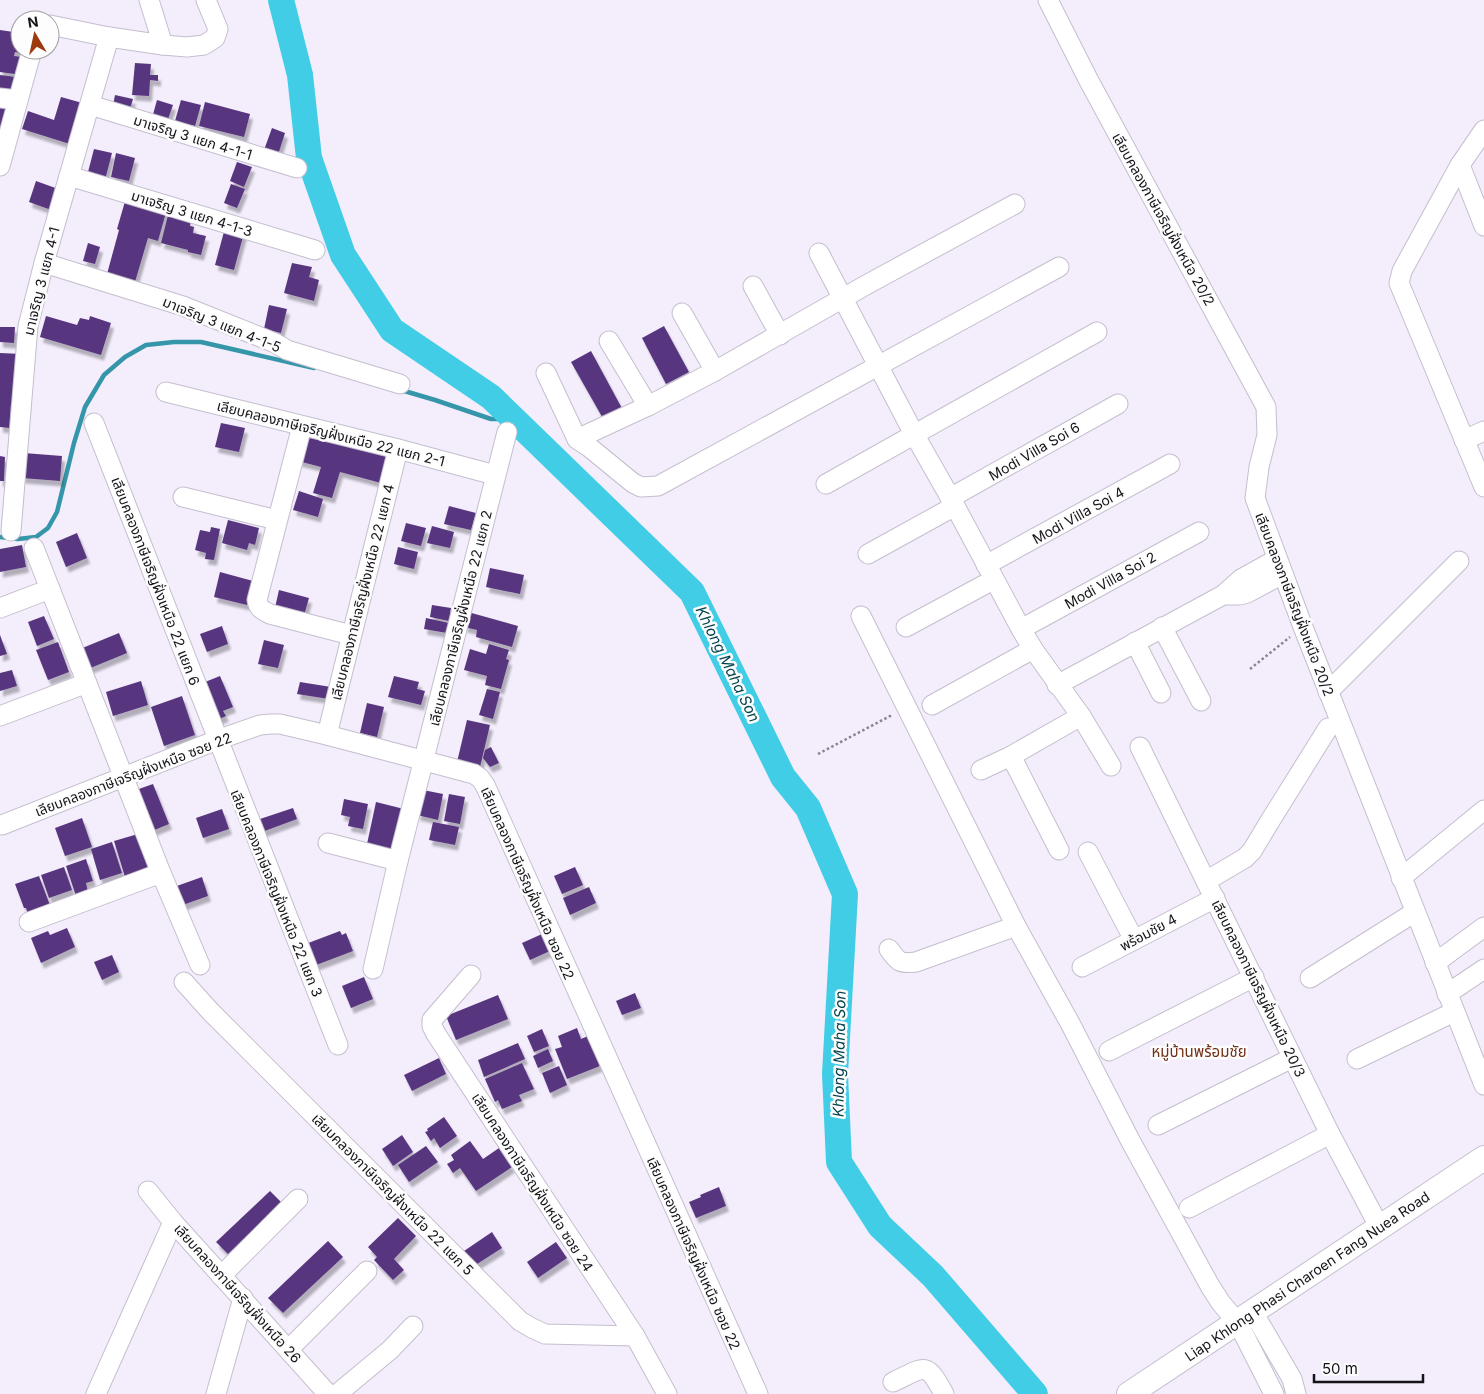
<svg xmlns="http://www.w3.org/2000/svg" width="1484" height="1394" font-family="Inter,'Noto Sans Thai',sans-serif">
<defs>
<filter id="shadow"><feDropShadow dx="3" dy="5.5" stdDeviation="1" flood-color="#0004"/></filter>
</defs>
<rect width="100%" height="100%" fill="#f3edfc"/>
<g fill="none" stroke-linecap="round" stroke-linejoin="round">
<!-- stream -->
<g stroke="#3596a9" stroke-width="4.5">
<polyline points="401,390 435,400 491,419 513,419"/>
<polyline points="0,537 18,539 36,537 48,528 57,512 74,443 85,407 104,375 125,357 146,345 174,342 201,342 314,368"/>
</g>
<!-- river -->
<polyline stroke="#42cde7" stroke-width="26" points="281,0 300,75 309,158 343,255 392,330 491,397 692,592 783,777 808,808 845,894 835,1074 839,1162 880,1226 933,1276 1035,1394"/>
</g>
<!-- building -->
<g fill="#59367f" filter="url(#shadow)">
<polygon points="0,30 20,33 20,50 26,50 26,54 15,52 14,56 22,57 22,75 0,72"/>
<polygon points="135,63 151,64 150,75 158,75 158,81 150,80 149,96 132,95"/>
<polygon points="0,75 16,77 13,96 0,94"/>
<polygon points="115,95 133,99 130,109 113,105"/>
<polygon points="61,97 86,104 73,145 22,129 28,111 54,120"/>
<polygon points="157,100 173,105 167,122 152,118"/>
<polygon points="181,100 201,105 195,126 175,121"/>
<polygon points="205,102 250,114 244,137 199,126"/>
<polygon points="0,108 10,109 7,129 0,128"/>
<polygon points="272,128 285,133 278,155 264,150"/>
<polygon points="94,149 112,153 105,180 93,177 94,173 88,172"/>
<polygon points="116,153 135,158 129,181 111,177"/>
<polygon points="237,162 252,167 244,187 230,181"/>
<polygon points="36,181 61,190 54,211 29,202"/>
<polygon points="231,184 245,189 237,208 224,203"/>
<polygon points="126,198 167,209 158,241 148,238 135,282 107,274 119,230 117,229"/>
<polygon points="168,215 191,221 190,226 194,227 193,233 206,236 201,255 188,252 188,250 161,243"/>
<polygon points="225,228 244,233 234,270 215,265"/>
<polygon points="88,243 100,247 95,264 83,261"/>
<polygon points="292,263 312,267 309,277 319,280 314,301 284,293"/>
<polygon points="269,305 287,309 281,333 264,329"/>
<polygon points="46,316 77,325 80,318 89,320 90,316 111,323 101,355 40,337"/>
<polygon points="664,326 689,372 666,384 642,338"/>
<polygon points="0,327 15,327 14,343 0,342"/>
<polygon points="591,351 624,412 605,422 571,362"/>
<polygon points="0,353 22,354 13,404 11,403 10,428 0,427"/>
<polygon points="221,423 245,428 239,452 215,447"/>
<polygon points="305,436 327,442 327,441 392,458 381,483 340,472 332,498 313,493 321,467 298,461"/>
<polygon points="24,453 62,456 60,481 22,478"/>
<polygon points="0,456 5,457 4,481 0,481"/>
<polygon points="299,491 323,499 318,517 293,510"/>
<polygon points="449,506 476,513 471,530 444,524"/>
<polygon points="228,520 259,528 255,545 249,543 247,550 222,543"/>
<polygon points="406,523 426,528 421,546 401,541"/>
<polygon points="432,526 454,532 450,548 427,543"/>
<polygon points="211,527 220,529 214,560 205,559 206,553 195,550 200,530 210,532"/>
<polygon points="77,533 87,558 66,567 56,542"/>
<polygon points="22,545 26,567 0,572 0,549"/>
<polygon points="398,547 418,552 414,569 394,564"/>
<polygon points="490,568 524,575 520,594 486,587"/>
<polygon points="220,572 253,581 247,605 214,597"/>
<polygon points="279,590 309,598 303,619 274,612"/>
<polygon points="432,605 451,608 449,621 430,617"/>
<polygon points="468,612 518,626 512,647 476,637 477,630 464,627"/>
<polygon points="44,616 54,639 37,646 28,622"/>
<polygon points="426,618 449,623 447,633 424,629"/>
<polygon points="222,626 228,644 207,652 200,634"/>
<polygon points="119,633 127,653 88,669 80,649"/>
<polygon points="0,635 7,654 0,656"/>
<polygon points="264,640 284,645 278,668 258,664"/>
<polygon points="58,642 69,672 48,680 36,650"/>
<polygon points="489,644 509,650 506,659 509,660 501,689 485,685 487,676 464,670 470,649 486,654"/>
<polygon points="12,670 17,686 0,691 0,673"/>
<polygon points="220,676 233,707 223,711 226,716 215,721 200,684"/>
<polygon points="394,676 419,682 417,689 425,691 421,705 388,697"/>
<polygon points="141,681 148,705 113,716 106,692"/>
<polygon points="300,682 331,687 329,699 297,694"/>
<polygon points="487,689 500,692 493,719 479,715"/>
<polygon points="182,696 195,735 164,746 151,707"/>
<polygon points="367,703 384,707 377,737 360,733"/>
<polygon points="467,720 490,725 480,767 457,762"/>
<polygon points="491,747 499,763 490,767 483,758 485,750"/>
<polygon points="153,784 169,824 152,831 136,790"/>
<polygon points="423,790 443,794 438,820 417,815"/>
<polygon points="449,794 465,797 460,824 444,821"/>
<polygon points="344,799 368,804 363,829 348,826 350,817 341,815"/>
<polygon points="376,802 404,809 394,850 367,844"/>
<polygon points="293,808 297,819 262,832 254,821"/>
<polygon points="222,809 229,829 203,838 196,818"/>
<polygon points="82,818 92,847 65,856 55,828"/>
<polygon points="433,822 459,827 455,845 429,840"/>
<polygon points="138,834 149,870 125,877 114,841"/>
<polygon points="112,842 122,873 100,880 91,849"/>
<polygon points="86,859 93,881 86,883 88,892 76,896 66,866"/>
<polygon points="64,867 72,890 49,898 41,875"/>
<polygon points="575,867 583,885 562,894 554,876"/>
<polygon points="39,876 51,908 29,916 26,908 24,908 15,884"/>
<polygon points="202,877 208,896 180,906 174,887"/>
<polygon points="589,887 596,903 570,915 563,898"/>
<polygon points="67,928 75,947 41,963 31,938 48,931 50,935"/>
<polygon points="340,931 342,935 346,933 353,951 311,967 303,945"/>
<polygon points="542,934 550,951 530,960 522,943"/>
<polygon points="112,955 119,972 102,980 94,962"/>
<polygon points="364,977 373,999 351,1008 342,986"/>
<polygon points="635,993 641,1008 622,1015 616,1001"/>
<polygon points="498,995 508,1019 456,1040 446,1016"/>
<polygon points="577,1028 581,1039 588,1036 600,1066 567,1079 555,1049 562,1047 558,1036"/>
<polygon points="542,1029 549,1046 534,1052 527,1036"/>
<polygon points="518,1043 525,1059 484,1077 478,1060"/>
<polygon points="548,1049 553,1061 538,1068 533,1056"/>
<polygon points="439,1058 446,1074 412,1091 404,1075"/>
<polygon points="522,1063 534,1089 519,1095 522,1101 502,1109 498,1100 495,1102 485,1079"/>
<polygon points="559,1066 567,1085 550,1093 542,1073"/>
<polygon points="444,1117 457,1136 440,1148 434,1138 431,1141 425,1132 428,1131 427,1129"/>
<polygon points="402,1135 413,1152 393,1166 382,1149"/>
<polygon points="470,1141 483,1159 499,1148 512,1167 476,1191 460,1168 453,1173 447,1164 454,1160 451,1155"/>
<polygon points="426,1146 438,1162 409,1182 398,1165"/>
<polygon points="719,1187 726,1206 696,1218 689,1202 701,1197 700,1195"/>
<polygon points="270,1191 282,1203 228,1254 216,1242"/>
<polygon points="398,1218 416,1236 394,1259 404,1270 393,1280 374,1260 377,1257 368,1247"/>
<polygon points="492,1232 502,1248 474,1266 464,1251"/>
<polygon points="328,1241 343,1257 283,1313 268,1298"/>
<polygon points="556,1242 567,1258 538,1278 527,1262"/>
</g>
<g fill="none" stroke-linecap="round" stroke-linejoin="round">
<!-- minor casing -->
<g stroke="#c4becd" stroke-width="21">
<g id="minor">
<polyline points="149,0 163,45"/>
<polyline points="1048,0 1089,81 1266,407 1267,435 1259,467 1255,498 1303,627 1484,1085"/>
<polyline points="50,25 109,37 163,45 187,47 204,45 215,38 218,29 206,0"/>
<polyline points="0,98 18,100"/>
<polyline points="90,105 297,168"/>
<polyline points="1484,130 1460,165 1402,271 1399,283 1484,487"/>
<polyline points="1460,165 1484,226"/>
<polyline points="0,166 32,50"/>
<polyline points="69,176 315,250"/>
<polyline points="819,253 914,434 955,506 1021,629 1033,649 1081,716 1111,766"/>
<polyline points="44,263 183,306 275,343 287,350 400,384"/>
<polyline points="753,286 780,335"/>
<polyline points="682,313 715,371"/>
<polyline points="609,341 648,406"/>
<polyline points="546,373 577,439 589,447 633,483 641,487 658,486 1059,267"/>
<polyline points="166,392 398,449 495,475"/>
<polyline points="94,423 338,1045"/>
<path d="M302,426L257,600C258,608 262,610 270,614L351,635"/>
<polyline points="577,439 648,406 715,371 866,285 1015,204"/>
<polyline points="1464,440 1484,431"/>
<polyline points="826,484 1097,332"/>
<polyline points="183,497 277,520"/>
<polyline points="950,498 1118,404"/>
<polyline points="11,531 28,326 44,263 109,37"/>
<polyline points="34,548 161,873 200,965"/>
<polyline points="868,554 955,506"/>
<polyline points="986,565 1170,464"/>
<polyline points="1223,595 1240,595 1247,593 1283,574"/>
<polyline points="0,608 50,589"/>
<polyline points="861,616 1016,926 1071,1025 1130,1140 1210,1286 1221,1303 1238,1323 1274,1394"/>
<polyline points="906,627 993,580"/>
<polyline points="1162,627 1201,701"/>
<polyline points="1021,629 1199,532"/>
<polyline points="1135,642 1161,693"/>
<polyline points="1057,685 1223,595 1241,579 1277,559"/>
<polyline points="1328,692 1459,561"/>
<polyline points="932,705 1033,649"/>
<polyline points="0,716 87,683"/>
<polyline points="327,735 398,449"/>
<polyline points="1140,747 1330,1134 1380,1228"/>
<polyline points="1011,756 1059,850"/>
<polyline points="981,770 1011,756 1081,716"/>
<polyline points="2,825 217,740 260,725 271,724 280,724 327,735 474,774 480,778 485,785 758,1394"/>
<polyline points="328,843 398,861"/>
<polyline points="1088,852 1134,940"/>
<polyline points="1401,878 1484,810"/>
<polyline points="1206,881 1245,858 1252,851 1270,821 1328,728"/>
<polyline points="29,922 161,873"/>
<path d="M889,949C898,962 900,964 916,962L1016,926"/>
<polyline points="1435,963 1484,927"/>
<polyline points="1082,967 1215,898"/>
<polyline points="373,969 398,861 507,432"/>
<polyline points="471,975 432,1020 432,1026 436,1034 635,1336 667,1394"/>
<polyline points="1310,978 1415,912"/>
<polyline points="184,982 210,1011 520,1321 532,1328 545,1334 635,1336"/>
<polyline points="1447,994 1484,969"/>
<polyline points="1109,1051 1254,977"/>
<polyline points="1357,1059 1454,1012"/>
<polyline points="1158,1125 1292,1058"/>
<polyline points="148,1191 173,1222 328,1394"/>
<polyline points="1189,1208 1330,1134"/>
<polyline points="221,1276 298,1199"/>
<polyline points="1253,1312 1292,1379 1296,1394"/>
<polyline points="289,1349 367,1271"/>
<path d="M893,1382C925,1367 926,1360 944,1394"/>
<polyline points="96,1394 173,1222"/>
<polyline points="216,1394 243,1298"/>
<polyline points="337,1394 390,1350 413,1326"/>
</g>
</g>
<!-- major casing -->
<g stroke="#c4becd" stroke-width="26">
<polyline id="major" points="1129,1394 1484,1158"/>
</g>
<!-- path -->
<g stroke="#88848e" stroke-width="2.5" stroke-dasharray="2.5 2.5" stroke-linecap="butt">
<polyline points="1250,669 1290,637"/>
<polyline points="818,754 892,715"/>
</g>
<!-- minor -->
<use href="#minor" stroke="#fff" stroke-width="19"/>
<!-- major -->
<use href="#major" stroke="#fff" stroke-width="24"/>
</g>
<g text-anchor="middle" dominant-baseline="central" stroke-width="5" stroke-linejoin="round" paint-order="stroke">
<!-- street labels -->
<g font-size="14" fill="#161419" stroke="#fdfdfd">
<text transform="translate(193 137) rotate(17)">มาเจริญ 3 แยก 4-1-1</text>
<text transform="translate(192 213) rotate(17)">มาเจริญ 3 แยก 4-1-3</text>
<text transform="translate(1164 219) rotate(61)">เลียบคลองภาษีเจริญฝั่งเหนือ 20/2</text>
<text transform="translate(41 281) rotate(-76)">มาเจริญ 3 แยก 4-1</text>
<text transform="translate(222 324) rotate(22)">มาเจริญ 3 แยก 4-1-5</text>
<text transform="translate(331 433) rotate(14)">เลียบคลองภาษีเจริญฝั่งเหนือ 22 แยก 2-1</text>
<text transform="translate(1034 451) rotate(-30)">Modi Villa Soi 6</text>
<text transform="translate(1078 515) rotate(-29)">Modi Villa Soi 4</text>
<text transform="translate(1110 580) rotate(-29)">Modi Villa Soi 2</text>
<text transform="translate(156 581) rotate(69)">เลียบคลองภาษีเจริญฝั่งเหนือ 22 แยก 6</text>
<text transform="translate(362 592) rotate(-76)">เลียบคลองภาษีเจริญฝั่งเหนือ 22 แยก 4</text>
<text transform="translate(1295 604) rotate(69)">เลียบคลองภาษีเจริญฝั่งเหนือ 20/2</text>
<text transform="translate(460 618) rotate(-76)">เลียบคลองภาษีเจริญฝั่งเหนือ 22 แยก 2</text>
<text transform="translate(133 774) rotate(-21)">เลียบคลองภาษีเจริญฝั่งเหนือ ซอย 22</text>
<text transform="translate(528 883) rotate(66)">เลียบคลองภาษีเจริญฝั่งเหนือ ซอย 22</text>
<text transform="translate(277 893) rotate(68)">เลียบคลองภาษีเจริญฝั่งเหนือ 22 แยก 3</text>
<text transform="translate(1148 932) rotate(-28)">พร้อมชัย 4</text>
<text transform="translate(1259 988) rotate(64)">เลียบคลองภาษีเจริญฝั่งเหนือ 20/3</text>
<text transform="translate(533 1182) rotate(57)">เลียบคลองภาษีเจริญฝั่งเหนือ ซอย 24</text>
<text transform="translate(393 1194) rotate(45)">เลียบคลองภาษีเจริญฝั่งเหนือ 22 แยก 5</text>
<text transform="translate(694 1253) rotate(66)">เลียบคลองภาษีเจริญฝั่งเหนือ ซอย 22</text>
<text transform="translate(1307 1276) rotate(-34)">Liap Khlong Phasi Charoen Fang Nuea Road</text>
<text transform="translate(238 1293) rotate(48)">เลียบคลองภาษีเจริญฝั่งเหนือ 26</text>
</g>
<!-- water labels -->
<g font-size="15" font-style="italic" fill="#01424d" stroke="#fdfdfd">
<text transform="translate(728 664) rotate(64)">Khlong Maha Son</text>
<text transform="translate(839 1054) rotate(-89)">Khlong Maha Son</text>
</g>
<!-- neighbourhood labels -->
<g font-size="15" fill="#723017" stroke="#fdfdfd">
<text x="1199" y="1051">หมู่บ้านพร้อมชัย</text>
</g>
</g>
<!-- north arrow -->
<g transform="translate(35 35) rotate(351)"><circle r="24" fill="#fdfdfd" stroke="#a1a0a2"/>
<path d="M0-4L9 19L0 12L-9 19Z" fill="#9e390c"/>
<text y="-8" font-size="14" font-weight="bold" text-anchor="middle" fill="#161419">N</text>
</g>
<!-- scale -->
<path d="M1314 1374v8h109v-8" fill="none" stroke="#161419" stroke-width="2.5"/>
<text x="1322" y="1374" font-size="15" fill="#161419" stroke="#fdfdfd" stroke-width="4" paint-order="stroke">50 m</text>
</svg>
